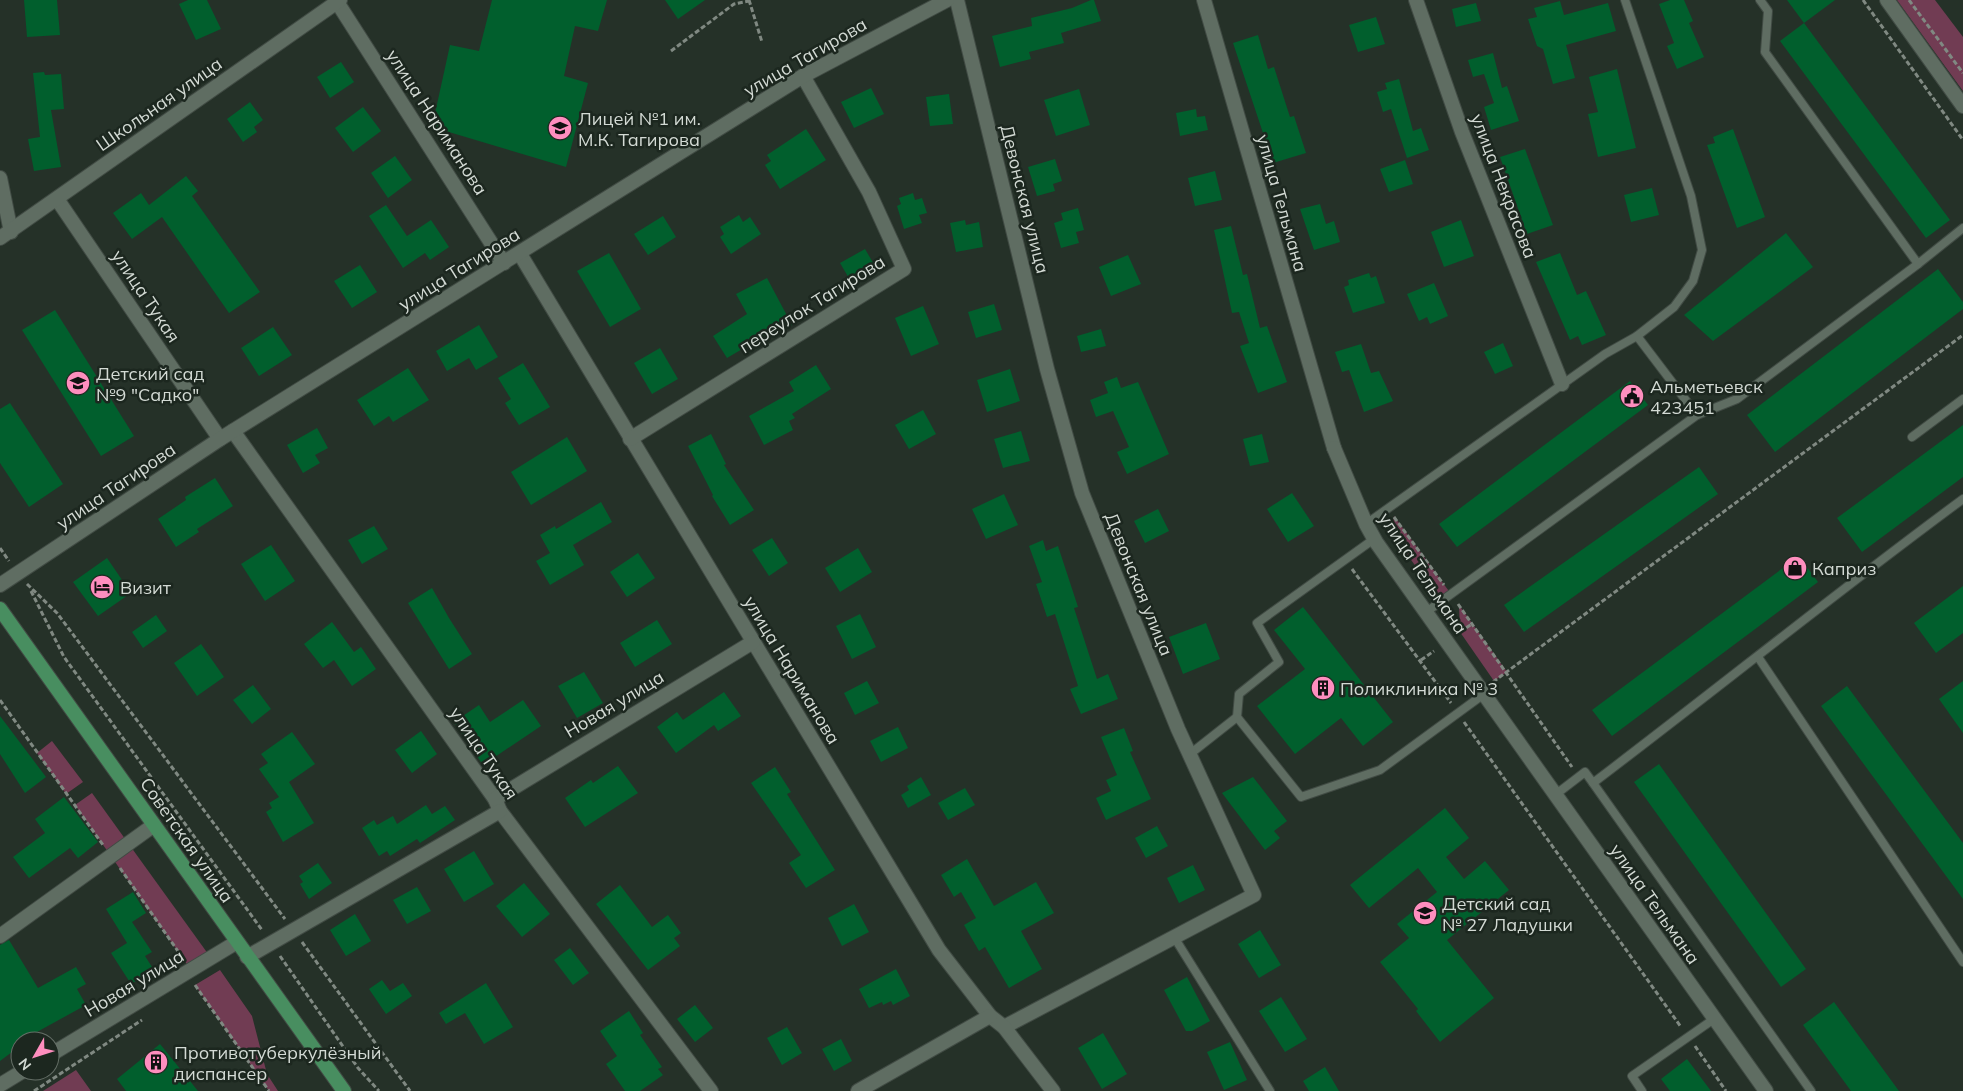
<svg xmlns="http://www.w3.org/2000/svg" width="1963" height="1091" font-family="Mulish,sans-serif">
<rect width="100%" height="100%" fill="#253128"/>
<!-- green -->
<g fill="#713c53">
<polygon points="1897,0 1935,0 1963,37 1963,91"/>
<polygon points="1394,516 1451,594 1436,595 1392,533"/>
<polygon points="1459,605 1507,672 1494,681 1460,632"/>
<polygon points="52,741 83,782 66,794 37,753"/>
<polygon points="92,793 211,958 191,970 75,805"/>
<polygon points="220,970 252,1016 267,1074 278,1091 269,1091 195,985"/>
<polygon points="76,1070 91,1091 43,1091"/>
</g>
<!-- building -->
<g fill="#015f2d">
<polygon points="24,0 57,0 60,35 27,37"/>
<polygon points="188,0 207,0 221,29 196,40 179,4"/>
<polygon points="492,0 607,0 598,31 575,26 564,76 588,83 566,167 432,127 450,45 479,51"/>
<polygon points="665,0 705,0 678,19"/>
<polygon points="1091,0 1094,0 1101,21 1061,33 1064,43 1029,52 1031,59 1000,67 992,36 1032,26 1031,18 1072,8"/>
<polygon points="1670,0 1684,0 1693,21 1689,23 1704,57 1677,69 1667,46 1674,43 1659,4"/>
<polygon points="1787,0 1835,0 1804,23"/>
<polygon points="1560,1 1564,15 1608,3 1616,31 1566,45 1575,78 1553,84 1543,49 1537,46 1528,19 1537,17 1534,8"/>
<polygon points="1476,3 1481,21 1456,27 1452,9"/>
<polygon points="1376,17 1385,44 1358,52 1349,25"/>
<polygon points="1804,23 1950,220 1926,238 1780,41"/>
<polygon points="1258,35 1268,69 1274,67 1290,117 1294,116 1306,153 1273,163 1233,43"/>
<polygon points="1493,53 1502,88 1507,86 1519,121 1491,130 1484,107 1494,103 1484,74 1473,77 1468,60"/>
<polygon points="341,62 354,82 330,98 317,77"/>
<polygon points="1617,69 1636,148 1598,157 1588,114 1598,112 1589,77"/>
<polygon points="44,72 45,75 61,74 64,109 51,110 61,167 34,171 28,139 40,137 33,73"/>
<polygon points="1399,79 1413,131 1421,128 1429,150 1407,158 1391,109 1383,112 1377,92 1387,89 1385,83"/>
<polygon points="871,88 884,114 854,128 841,102"/>
<polygon points="1079,89 1090,125 1056,136 1044,100"/>
<polygon points="949,94 953,124 930,126 926,97"/>
<polygon points="250,102 263,120 254,127 257,132 243,142 227,119"/>
<polygon points="363,107 381,131 353,152 335,128"/>
<polygon points="1196,109 1197,117 1205,116 1208,130 1180,136 1176,113"/>
<polygon points="806,129 826,160 780,189 765,165 771,161 767,155"/>
<polygon points="1733,129 1765,217 1737,228 1707,145 1715,143 1713,137"/>
<polygon points="1525,149 1553,225 1527,234 1500,157"/>
<polygon points="395,156 412,180 388,198 371,173"/>
<polygon points="1055,159 1062,181 1053,184 1055,191 1037,196 1028,167"/>
<polygon points="1405,160 1413,184 1389,192 1380,169"/>
<polygon points="1215,171 1222,200 1195,206 1188,178"/>
<polygon points="186,176 198,191 192,196 260,292 229,313 162,217 132,239 113,213 141,193 149,205"/>
<polygon points="1652,188 1659,215 1631,222 1624,195"/>
<polygon points="913,193 915,200 922,198 927,213 919,215 922,223 904,229 897,206 901,204 899,198"/>
<polygon points="1320,204 1326,224 1334,221 1340,242 1314,250 1300,209"/>
<polygon points="386,205 407,236 431,220 449,247 430,260 425,253 403,268 369,216"/>
<polygon points="1078,208 1084,230 1076,232 1079,243 1061,248 1054,223 1063,220 1061,213"/>
<polygon points="739,215 743,222 750,217 761,234 731,254 720,237 724,234 720,227"/>
<polygon points="663,216 676,237 648,255 634,234"/>
<polygon points="965,220 966,225 979,222 983,247 956,252 950,223"/>
<polygon points="1461,220 1474,256 1444,267 1431,232"/>
<polygon points="1231,226 1243,275 1247,274 1260,328 1267,326 1287,382 1258,393 1240,346 1249,343 1239,312 1232,313 1214,230"/>
<polygon points="1786,233 1813,267 1713,341 1684,315"/>
<polygon points="865,249 875,266 850,280 840,263"/>
<polygon points="609,253 641,309 610,327 577,271"/>
<polygon points="1560,253 1577,295 1586,291 1606,335 1582,345 1578,336 1570,340 1536,262"/>
<polygon points="1128,255 1141,284 1111,296 1099,267"/>
<polygon points="360,265 377,292 352,308 334,281"/>
<polygon points="1938,269 1963,302 1963,309 1775,452 1747,415"/>
<polygon points="1369,273 1371,278 1376,276 1385,303 1353,313 1344,287 1349,285 1348,280"/>
<polygon points="767,278 792,325 772,335 771,332 727,358 713,336 747,314 736,294"/>
<polygon points="1434,283 1448,316 1430,324 1427,317 1419,321 1407,294"/>
<polygon points="994,304 1002,330 976,338 968,312"/>
<polygon points="923,306 939,344 911,356 895,318"/>
<polygon points="55,310 134,436 101,456 22,330"/>
<polygon points="479,325 498,357 476,370 469,358 447,371 436,351"/>
<polygon points="273,327 292,355 259,376 241,348"/>
<polygon points="1101,329 1106,346 1081,352 1077,336"/>
<polygon points="1503,343 1513,366 1495,374 1484,352"/>
<polygon points="1361,344 1371,373 1379,371 1393,401 1364,412 1349,370 1342,372 1335,352"/>
<polygon points="660,348 678,379 652,394 634,363"/>
<polygon points="523,363 550,407 519,425 505,403 511,399 498,378"/>
<polygon points="816,365 831,389 792,414 795,418 789,421 793,430 764,445 749,416 794,391 789,382"/>
<polygon points="408,368 429,400 393,422 389,416 374,426 357,400"/>
<polygon points="1010,369 1020,401 987,412 977,380"/>
<polygon points="1117,377 1121,388 1138,382 1169,454 1127,474 1117,452 1129,447 1113,411 1096,417 1090,400 1108,393 1104,382"/>
<polygon points="1630,381 1648,405 1457,547 1439,524"/>
<polygon points="10,403 63,484 29,507 0,463 0,409"/>
<polygon points="923,410 936,434 909,449 895,425"/>
<polygon points="1963,425 1963,477 1862,552 1837,518"/>
<polygon points="317,428 328,448 315,455 320,463 303,473 287,445"/>
<polygon points="1021,431 1030,461 1003,468 994,439"/>
<polygon points="711,434 726,464 724,465 754,510 730,525 712,496 713,495 688,446"/>
<polygon points="1262,434 1269,462 1250,466 1243,439"/>
<polygon points="567,437 587,471 531,505 511,472"/>
<polygon points="1699,467 1718,494 1524,632 1504,605"/>
<polygon points="215,478 233,506 197,529 199,532 176,547 158,519 186,500 185,497"/>
<polygon points="1292,493 1314,526 1288,542 1267,509"/>
<polygon points="1004,494 1018,525 986,539 972,509"/>
<polygon points="601,502 612,522 573,545 584,565 550,585 536,561 550,553 540,535 555,526 556,529"/>
<polygon points="1158,509 1169,531 1145,543 1134,521"/>
<polygon points="374,526 388,549 362,564 348,540"/>
<polygon points="772,538 788,563 769,576 752,550"/>
<polygon points="1043,540 1046,551 1058,546 1078,607 1074,608 1097,679 1108,674 1118,699 1081,714 1070,689 1078,686 1055,614 1047,617 1036,584 1042,582 1029,546"/>
<polygon points="271,545 295,581 265,601 241,564"/>
<polygon points="858,548 872,572 840,592 825,568"/>
<polygon points="638,553 655,578 627,597 610,572"/>
<polygon points="1799,556 1818,582 1612,736 1592,710"/>
<polygon points="107,558 131,593 98,616 73,582"/>
<polygon points="1963,586 1963,633 1936,653 1914,623"/>
<polygon points="432,588 449,618 472,654 449,669 408,603"/>
<polygon points="1303,607 1393,722 1363,746 1341,718 1295,754 1257,706 1305,669 1274,630"/>
<polygon points="860,614 876,647 852,659 836,626"/>
<polygon points="156,615 167,631 143,648 132,632"/>
<polygon points="657,620 672,644 635,667 620,643"/>
<polygon points="332,622 354,652 361,647 376,669 352,686 334,660 323,668 304,644"/>
<polygon points="1206,623 1220,659 1183,674 1169,637"/>
<polygon points="201,644 224,677 197,696 174,663"/>
<polygon points="584,672 603,703 577,718 558,686"/>
<polygon points="867,681 879,703 855,715 844,693"/>
<polygon points="1963,681 1963,733 1939,699"/>
<polygon points="253,685 271,709 252,724 233,700"/>
<polygon points="1847,686 1963,843 1963,899 1821,706"/>
<polygon points="724,692 741,716 718,731 714,725 676,753 657,727 677,712 683,720"/>
<polygon points="523,700 541,726 483,765 454,722 479,705 490,722"/>
<polygon points="0,716 46,777 25,793 0,754"/>
<polygon points="898,727 908,748 881,762 870,741"/>
<polygon points="1124,728 1133,751 1130,752 1151,799 1106,820 1096,798 1111,791 1106,780 1117,775 1101,737"/>
<polygon points="421,731 437,754 412,773 395,750"/>
<polygon points="292,732 315,764 289,782 314,823 283,842 266,812 272,808 269,803 279,797 259,769 268,763 261,754"/>
<polygon points="1659,764 1806,969 1781,987 1634,782"/>
<polygon points="618,766 638,793 585,827 565,798 591,780 593,783"/>
<polygon points="775,767 791,792 787,794 835,870 806,888 789,863 801,855 751,783"/>
<polygon points="921,777 931,795 908,808 901,795 909,790 907,786"/>
<polygon points="1253,777 1287,821 1274,831 1280,838 1265,850 1222,793"/>
<polygon points="965,788 975,805 948,820 938,803"/>
<polygon points="64,797 98,842 78,858 70,848 29,878 13,857 45,833 35,819"/>
<polygon points="426,805 432,814 445,806 455,820 420,843 417,839 390,856 387,851 379,856 362,828 374,820 377,825 393,816 397,824"/>
<polygon points="1445,808 1469,838 1446,857 1464,879 1485,861 1509,890 1447,940 1494,998 1440,1042 1416,1011 1418,1009 1380,962 1409,938 1397,924 1437,892 1418,868 1369,908 1350,885"/>
<polygon points="1157,826 1168,846 1146,858 1135,838"/>
<polygon points="474,851 494,884 464,902 444,869"/>
<polygon points="967,859 994,906 1036,882 1054,913 1021,931 1042,969 1009,988 985,947 979,951 964,925 976,918 961,892 954,897 941,875"/>
<polygon points="318,863 332,883 309,899 300,884 303,882 299,876"/>
<polygon points="1193,865 1205,890 1179,903 1167,878"/>
<polygon points="524,883 550,914 522,937 496,906"/>
<polygon points="620,885 652,927 668,915 681,933 674,938 680,946 648,970 596,904"/>
<polygon points="417,887 431,911 407,924 393,900"/>
<polygon points="133,892 146,913 132,922 152,952 145,956 154,970 131,984 111,953 127,943 106,909"/>
<polygon points="854,904 869,932 842,946 828,918"/>
<polygon points="355,914 371,941 346,956 330,930"/>
<polygon points="1260,930 1281,965 1259,978 1238,944"/>
<polygon points="9,940 38,988 76,967 86,984 77,989 86,1005 26,1038 27,1041 20,1041 20,1046 0,1061 0,945"/>
<polygon points="570,948 589,973 573,985 554,960"/>
<polygon points="896,969 910,996 893,1005 891,1001 883,1005 882,1002 869,1008 859,989"/>
<polygon points="1187,977 1210,1021 1192,1031 1186,1031 1164,990"/>
<polygon points="382,980 390,991 403,983 412,996 386,1014 369,989"/>
<polygon points="486,983 513,1027 484,1044 465,1013 446,1024 439,1013"/>
<polygon points="1281,997 1307,1039 1285,1052 1259,1011"/>
<polygon points="1834,1002 1899,1091 1851,1091 1803,1025"/>
<polygon points="695,1005 713,1028 695,1042 677,1019"/>
<polygon points="629,1011 643,1033 640,1035 662,1067 658,1069 663,1075 640,1091 625,1091 606,1064 617,1056 600,1031"/>
<polygon points="787,1027 802,1053 782,1065 767,1038"/>
<polygon points="1103,1033 1127,1074 1102,1089 1078,1048"/>
<polygon points="841,1039 852,1061 834,1071 822,1049"/>
<polygon points="1230,1042 1247,1080 1224,1090 1207,1052"/>
<polygon points="160,1044 198,1091 126,1091 117,1079"/>
<polygon points="1687,1059 1711,1091 1670,1091 1661,1079"/>
<polygon points="1325,1067 1339,1091 1309,1091 1303,1081"/>
</g>
<g fill="none" stroke-linecap="round" stroke-linejoin="round">
<!-- service casing -->
<g stroke="#414b44" stroke-width="10">
<g id="service">
<polyline points="1625,0 1691,196 1702,250 1693,281 1674,307 1637,336"/>
<polyline points="1760,0 1768,11 1765,52 1918,264 1963,228"/>
<polyline points="1697,415 1737,399 1918,264"/>
<polyline points="1912,437 1963,399"/>
<polyline points="1366,524 1605,354 1637,336 1697,415 1425,613"/>
<polyline points="1758,657 1963,962"/>
<polyline points="1237,717 1239,694 1279,662 1257,623 1374,539"/>
<polyline points="1190,754 1237,717 1301,797 1380,770 1484,694"/>
<polyline points="1593,783 1811,1091"/>
<path d="M1555,795L1585,772L1593,783C1717,689 1838,591 1963,499"/>
<polyline points="1174,937 1270,1091"/>
<polyline points="1642,1091 1632,1076 1714,1019"/>
</g>
</g>
<!-- minor casing -->
<g stroke="#414b44" stroke-width="16">
<g id="minor">
<polyline points="957,0 1047,369 1082,493 1178,729 1254,895 1004,1027"/>
<polyline points="1204,0 1334,448"/>
<polyline points="1416,0 1462,132 1562,384"/>
<polyline points="337,2 504,263"/>
<polyline points="0,178 11,232"/>
<polyline points="57,199 220,439"/>
<polyline points="0,238 340,0"/>
<polyline points="520,254 939,950 990,1016 1004,1027 1053,1091"/>
<polyline points="233,431 495,799 500,811 711,1091"/>
<polyline points="630,439 904,269 869,192 803,76"/>
<polyline points="495,799 753,642"/>
<polyline points="0,936 154,825"/>
<polyline points="247,957 500,811"/>
<polyline points="50,1055 237,942"/>
<polyline points="0,1085 23,1071"/>
<polyline points="858,1091 990,1016"/>
</g>
</g>
<!-- tertiary casing -->
<g stroke="#414b44" stroke-width="16">
<g id="tertiary">
<polyline points="1887,0 1963,106"/>
<polyline points="1334,448 1366,524 1376,542 1766,1091"/>
<polyline points="0,585 220,439 803,76 947,0"/>
</g>
</g>
<!-- primary casing -->
<g stroke="#414b44" stroke-width="16">
<polyline id="primary" points="0,609 344,1091"/>
</g>
<!-- path -->
<g stroke="#808982" stroke-width="3" stroke-dasharray="5 2.5" stroke-linecap="butt">
<polyline points="749,0 762,42"/>
<polyline points="1863,0 1963,140"/>
<polyline points="1909,0 1963,73"/>
<polyline points="671,51 734,4 749,1"/>
<polyline points="1394,517 1444,585"/>
<polyline points="0,548 9,561"/>
<polyline points="1352,569 1451,703"/>
<polyline points="27,584 57,613 285,919"/>
<polyline points="31,591 64,657 262,930"/>
<polyline points="1458,604 1572,767"/>
<polyline points="1460,632 1472,624"/>
<polyline points="1421,660 1434,651"/>
<polyline points="1493,682 1963,335"/>
<polyline points="0,700 103,845"/>
<polyline points="1464,722 1681,1027"/>
<polyline points="120,868 182,957"/>
<polyline points="302,942 410,1091"/>
<polyline points="280,956 358,1068 379,1091"/>
<polyline points="195,985 269,1091"/>
<polyline points="1695,1046 1726,1091"/>
<polyline points="34,1091 142,1020"/>
</g>
<!-- service -->
<use href="#service" stroke="#5f6d62" stroke-width="8"/>
<!-- minor -->
<use href="#minor" stroke="#5f6d62" stroke-width="14"/>
<!-- tertiary -->
<use href="#tertiary" stroke="#5f6d62" stroke-width="14"/>
<!-- primary -->
<use href="#primary" stroke="#488e60" stroke-width="14"/>
</g>
<!-- icons -->
<defs>
<g id="school-disc" transform="scale(1.25)"><circle r="9.5" fill="#fe8ebe" stroke="#1c271f"/><path d="M0-5L7-2L0 1L-7-2ZM-4 1L0 2.5L4 1V4Q0 6-4 4Z" fill="#111"/></g>
<g id="civic-disc" transform="scale(1.25)"><circle r="9.5" fill="#fe8ebe" stroke="#1c271f"/><path d="M-.6-6.5H3V-4.5H.6V-3L4-1V1h2V6H-6V1h2V-1L-.6-3ZM-1.2 2.5V6h2.4V2.5Z" fill="#111"/></g>
<g id="shop-disc" transform="scale(1.25)"><circle r="9.5" fill="#fe8ebe" stroke="#1c271f"/><path d="M-5-2.5h2.3a2.7 3.5 0 0 1 5.4 0H5L5.5 6h-11ZM-1.5-2.5h3a1.5 2.3 0 0 0-3 0Z" fill="#111"/></g>
<g id="hotel-disc" transform="scale(1.25)"><circle r="9.5" fill="#fe8ebe" stroke="#1c271f"/><path d="M-6-4.5h1.5V1H6V5H4.5V3h-9V5H-6ZM-4 0a1.8 1.8 0 1 1 3.6 0ZM.5 0V-2.5h3Q6-2.5 6 0Z" fill="#111"/></g>
<g id="building-disc" transform="scale(1.25)"><circle r="9.5" fill="#fe8ebe" stroke="#1c271f"/><path d="M-4-6H4V6H1V3H-1V6H-4ZM-2.5-4.3h1.7v1.8h-1.7ZM.8-4.3h1.7v1.8H.8ZM-2.5-1h1.7V.8h-1.7ZM.8-1h1.7V.8H.8Z" fill="#111"/></g>
</defs>
<g fill-rule="evenodd">
<use href="#school-disc" x="560" y="128"/>
<use href="#school-disc" x="78" y="383"/>
<use href="#civic-disc" x="1632" y="396"/>
<use href="#shop-disc" x="1795" y="568"/>
<use href="#hotel-disc" x="102" y="587"/>
<use href="#building-disc" x="1323" y="688"/>
<use href="#school-disc" x="1425" y="913"/>
<use href="#building-disc" x="156" y="1062"/>
</g>
<g text-anchor="middle" dominant-baseline="central" stroke-width="5" stroke-linejoin="round" paint-order="stroke">
<!-- street labels -->
<g font-size="18" fill="#d3dad4" stroke="#1c271f">
<text transform="translate(805 57) rotate(-30)">улица Тагирова</text>
<text transform="translate(159 104) rotate(-35)">Школьная улица</text>
<text transform="translate(437 122) rotate(57)">улица Нариманова</text>
<text transform="translate(1504 186) rotate(69)">улица Некрасова</text>
<text transform="translate(1025 199) rotate(76)">Девонская улица</text>
<text transform="translate(1282 203) rotate(74)">улица Тельмана</text>
<text transform="translate(459 269) rotate(-32)">улица Тагирова</text>
<text transform="translate(146 296) rotate(56)">улица Тукая</text>
<text transform="translate(812 304) rotate(-32)">переулок Тагирова</text>
<text transform="translate(116 486) rotate(-34)">улица Тагирова</text>
<text transform="translate(1423 573) rotate(56)">улица Тельмана</text>
<text transform="translate(1139 584) rotate(68)">Девонская улица</text>
<text transform="translate(792 670) rotate(59)">улица Нариманова</text>
<text transform="translate(614 704) rotate(-31)">Новая улица</text>
<text transform="translate(484 753) rotate(56)">улица Тукая</text>
<text transform="translate(187 840) rotate(55)">Советская улица</text>
<text transform="translate(1655 904) rotate(55)">улица Тельмана</text>
<text transform="translate(134 983) rotate(-31)">Новая улица</text>
</g>
<!-- poi labels -->
<g font-size="18" fill="#d3dad4" stroke="#1c271f" text-anchor="start">
<text x="578" y="118">Лицей №1 им.<tspan x="578" dy="21">М.К. Тагирова</tspan></text>
<text x="96" y="373">Детский сад<tspan x="96" dy="21">№9 "Садко"</tspan></text>
<text x="1650" y="386">Альметьевск<tspan x="1650" dy="21">423451</tspan></text>
<text x="1812" y="568">Каприз</text>
<text x="120" y="587">Визит</text>
<text x="1340" y="688">Поликлиника № 3</text>
<text x="1442" y="903">Детский сад<tspan x="1442" dy="21">№ 27 Ладушки</tspan></text>
<text x="174" y="1052">Противотуберкулёзный<tspan x="174" dy="21">диспансер</tspan></text>
</g>
</g>
<!-- north arrow -->
<g transform="translate(35 1056) rotate(231)"><circle r="24" fill="#1c271f" stroke="#656f67"/>
<path d="M0-4L9 19L0 12L-9 19Z" fill="#fe8ebe"/>
<text y="-8" font-size="14" font-weight="bold" text-anchor="middle" fill="#d3dad4">N</text>
</g>
</svg>
